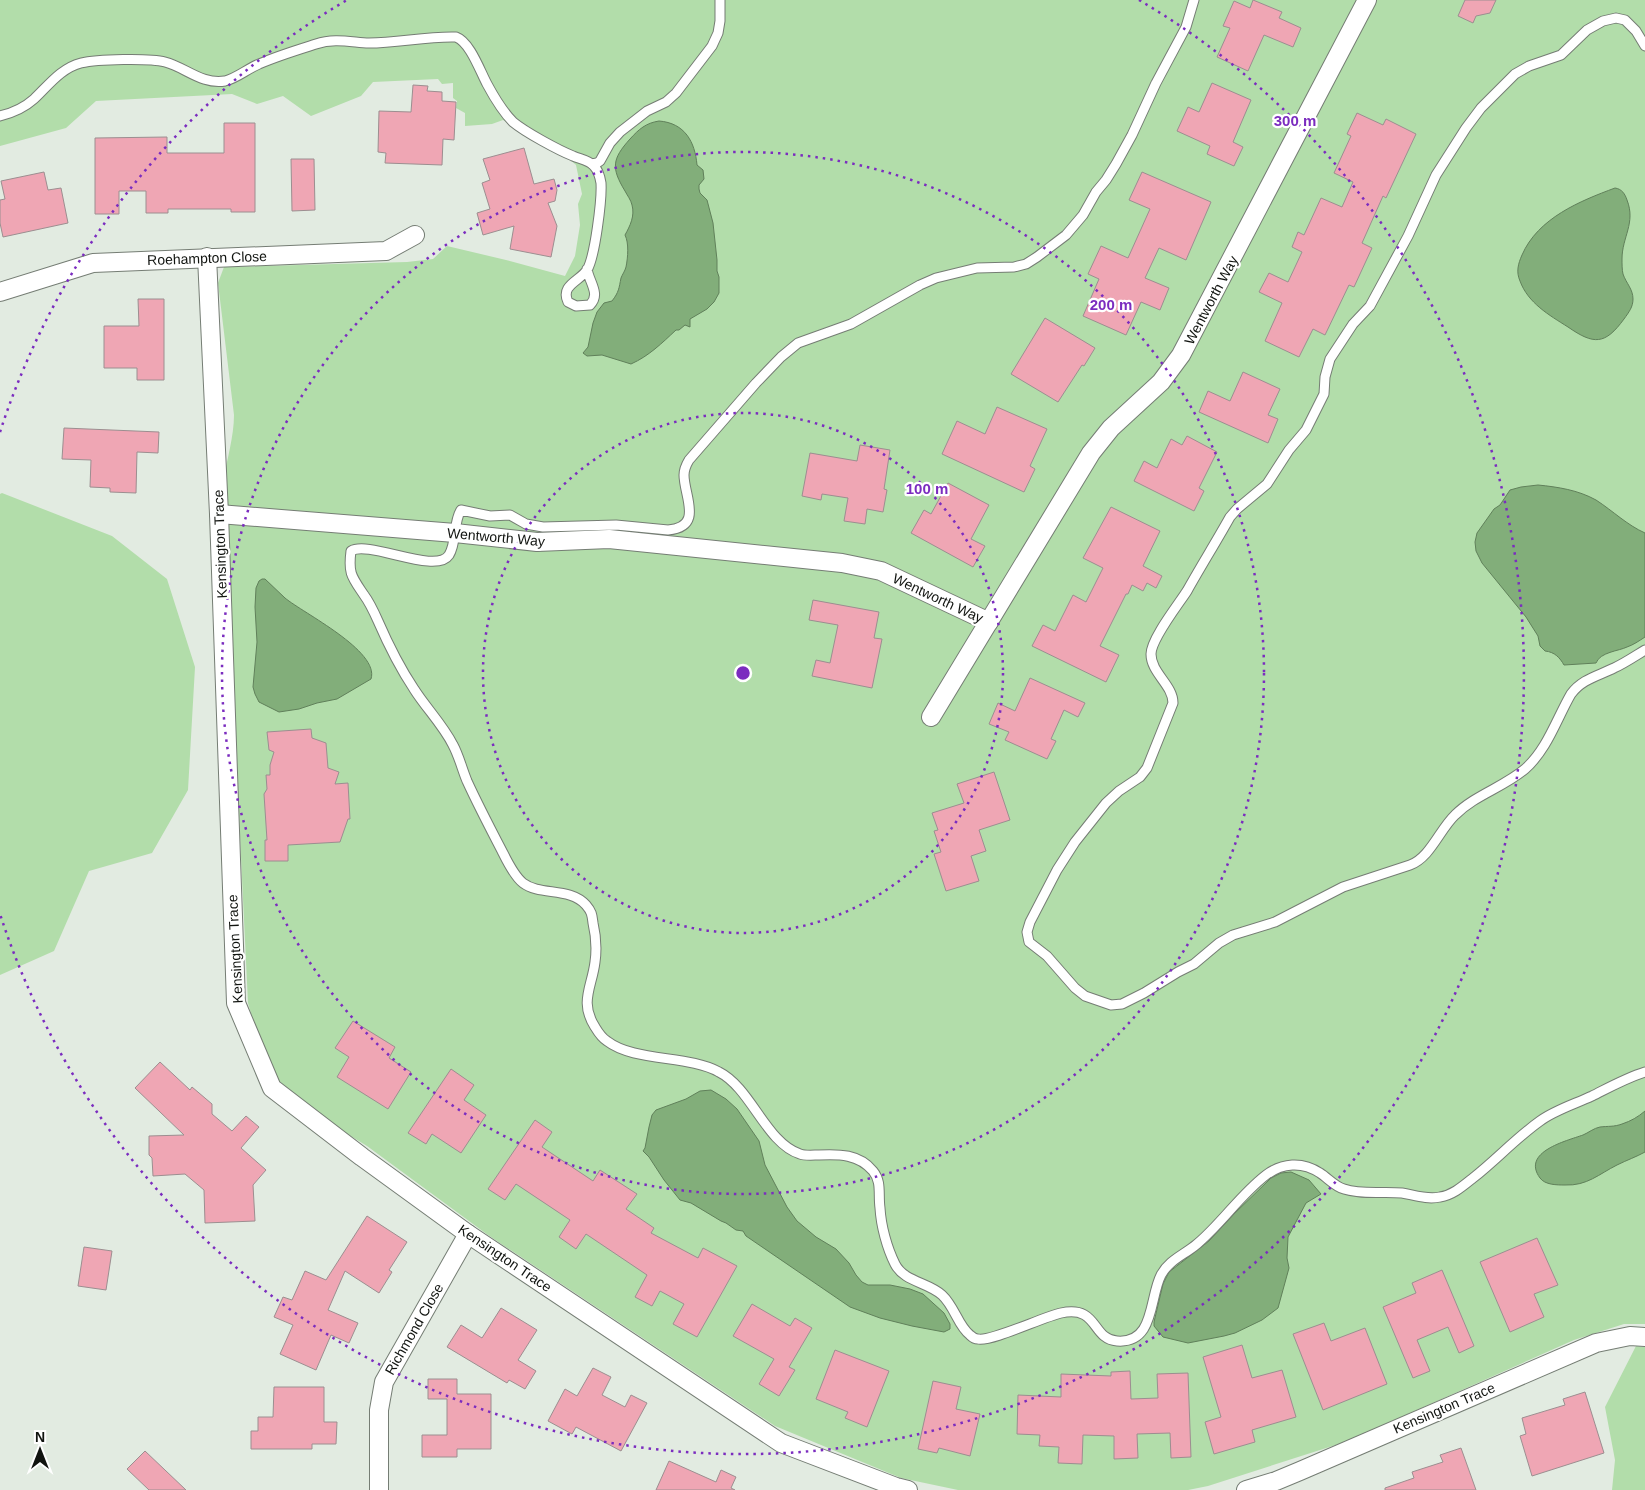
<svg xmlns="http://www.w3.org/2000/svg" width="1645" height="1490" font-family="Arial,sans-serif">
<rect width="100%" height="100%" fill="#e2ebe1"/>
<!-- green -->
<g fill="#b2ddaa">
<path d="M0,0H1645V1324H1624L1574,1340L1345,1442L1208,1486L1188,1490H958L901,1478L775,1426L488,1235L367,1146L272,1088L248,1003L223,481C227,460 234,436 234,415L218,283L224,267L407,262L433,259L447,246L506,260L565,276L575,256L580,225L578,204L582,194L576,165L567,157L503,120L492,124L465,126V113L456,108L457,101L453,98V83L442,84L438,79L373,82L361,96L311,116L283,96L257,104L232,94L96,101L66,128L0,146Z"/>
<polygon points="2,493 112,536 167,579 195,667 188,790 152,853 89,871 54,951 0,975 0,494"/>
<polygon points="1636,1346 1645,1347 1645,1490 1612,1490 1615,1460 1605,1407"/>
</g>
<!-- water -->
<g fill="#82ae7a" stroke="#60805a">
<path d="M659,121C685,123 695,142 697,165L703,170L704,179L699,185V189L700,193L707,200L713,223L717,260V271L719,277V293L714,302L707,309L690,319V327L685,325L679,330H676C662,343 649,356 631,364L602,355L587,356L583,353L588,347L593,323L597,312L604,303L612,301C619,292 619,288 621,278C622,275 625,271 626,267C628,257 629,243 625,235C630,226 635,216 632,205C631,200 627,195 625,191C611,168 612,159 630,139C639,129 646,123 659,121Z"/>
<path d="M1615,188C1622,189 1625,194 1627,200C1636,223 1622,237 1622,259C1622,264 1622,270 1623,274C1626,283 1633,289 1633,299C1633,307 1629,312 1624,319C1605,345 1594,345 1568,327C1549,315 1528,303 1520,281C1516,272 1518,264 1522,255C1538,218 1580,201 1615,188Z"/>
<path d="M1538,485C1558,487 1578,490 1596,500C1613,511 1627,525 1645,533V637C1639,641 1633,645 1627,647C1619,651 1600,652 1596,663L1564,665C1560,658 1555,652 1545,651L1540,646L1538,636L1526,617L1482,563L1476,551L1475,542L1477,533L1494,509L1500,505L1510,490L1521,487Z"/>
<path d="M262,579H265C272,585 278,592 285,598C303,613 380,651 371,679L337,699L317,703L299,709L279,712L259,702L255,694L253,687L257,642L255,607L256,588L259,581Z"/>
<polygon points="711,1090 726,1099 737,1109 759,1141 765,1165 787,1207 797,1221 816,1237 836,1249 849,1263 856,1275 862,1282 868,1285 890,1285 910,1289 923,1294 944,1313 950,1324 950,1329 944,1332 912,1326 880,1318 850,1307 746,1236 743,1231 736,1230 726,1223 721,1221 691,1203 680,1200 664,1180 649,1157 643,1151 645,1148 649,1127 652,1115 656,1110 686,1099 700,1091"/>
<path d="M1645,1111V1152C1636,1157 1627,1160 1617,1165C1599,1174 1587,1186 1565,1185C1557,1185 1545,1185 1540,1178C1521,1152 1566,1141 1583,1135C1588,1133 1594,1128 1600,1127C1608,1126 1614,1127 1622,1124C1631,1121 1638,1117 1645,1111Z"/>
<polygon points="1291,1172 1309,1180 1321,1194 1306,1203 1288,1237 1287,1258 1289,1268 1278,1308 1262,1320 1235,1333 1224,1336 1188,1343 1163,1337 1154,1326 1154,1322 1163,1284 1169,1272 1209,1241 1234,1214 1271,1178 1281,1173"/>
</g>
<!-- building -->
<g fill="#efa6b4" stroke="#9c8e90">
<polygon points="1253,0 1282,12 1279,18 1301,28 1293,47 1264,35 1248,71 1217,57 1230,28 1223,26 1234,1 1250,8"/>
<polygon points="1465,0 1496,0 1490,13 1476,16 1473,23 1458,16"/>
<polygon points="1212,83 1251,100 1233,142 1243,147 1234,166 1207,154 1210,146 1177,131 1188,107 1199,112"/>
<polygon points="413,85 428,86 427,91 442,92 442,101 456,102 454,140 443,139 442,165 385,163 386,153 378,152 379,111 411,112"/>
<polygon points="1357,113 1383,125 1386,119 1416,134 1386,198 1383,196 1362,243 1372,248 1354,287 1349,285 1325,335 1313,329 1299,357 1265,341 1282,303 1259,292 1269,273 1288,282 1302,252 1292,247 1298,232 1304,235 1321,198 1342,207 1353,182 1334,173 1351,136 1347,134"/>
<polygon points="224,123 255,123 255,212 231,212 231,209 168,209 168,213 146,213 146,191 119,191 119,214 95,214 95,138 167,137 167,153 224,153"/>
<polygon points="524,148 534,184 554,179 557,190 555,201 548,203 557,226 551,257 510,249 514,226 483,235 477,213 490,209 482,183 490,180 483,159"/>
<polygon points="291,159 314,159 315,210 292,211"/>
<polygon points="44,172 48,190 61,188 68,223 3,237 0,223 0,200 5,199 1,181"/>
<polygon points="1142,172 1211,202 1186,260 1159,248 1145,278 1169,288 1160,310 1141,302 1126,335 1083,316 1099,279 1088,274 1101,246 1128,258 1150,209 1129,200"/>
<polygon points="138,299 164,299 164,380 137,380 137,368 104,368 104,326 139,326"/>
<polygon points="1045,318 1095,348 1084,366 1082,365 1058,402 1011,374"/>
<polygon points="1243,372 1280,389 1268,415 1278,419 1268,443 1199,412 1208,391 1230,401"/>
<polygon points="997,407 1047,429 1030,466 1035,469 1024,492 942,454 957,421 985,434"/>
<polygon points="64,428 159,432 158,453 137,452 136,493 110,492 110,488 90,487 91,460 62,459"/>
<polygon points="1187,436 1217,452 1199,488 1204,491 1194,511 1134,481 1144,461 1157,468 1171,439 1182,445"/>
<polygon points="860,445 890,450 884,489 887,490 883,512 867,509 865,524 844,521 848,498 822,494 821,500 802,496 810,453 857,461"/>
<polygon points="948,483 989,505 971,539 985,546 973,567 911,533 924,510 931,514"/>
<polygon points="1111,507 1160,531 1143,566 1162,576 1156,588 1147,583 1143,591 1132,585 1128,594 1126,594 1100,646 1119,655 1106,682 1032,646 1043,625 1055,631 1073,595 1086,602 1103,568 1083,558"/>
<polygon points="813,600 879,612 874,638 882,639 872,688 812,676 816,660 830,663 838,625 809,620"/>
<polygon points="1030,678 1085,703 1078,717 1064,710 1051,739 1056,741 1047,759 1005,740 1009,732 989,724 998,703 1015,711"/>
<polygon points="311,729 312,738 326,743 328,768 339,772 335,784 348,783 350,819 348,819 340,842 288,845 288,861 265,861 265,840 267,840 264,794 267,789 266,775 270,775 270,765 274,752 269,750 267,732"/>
<polygon points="994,772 1010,820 979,830 986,851 971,856 979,881 946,891 934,854 941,852 934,831 938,830 932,813 964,803 957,784"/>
<polygon points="353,1021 395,1047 389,1058 411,1072 388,1109 337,1077 349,1057 335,1048"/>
<polygon points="160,1062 190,1090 192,1087 212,1104 212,1114 232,1131 246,1116 259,1127 241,1148 266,1170 253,1185 255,1221 205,1223 204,1190 185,1174 153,1176 152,1158 149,1155 149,1136 184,1135 135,1088"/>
<polygon points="451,1069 474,1085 464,1100 486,1115 461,1153 432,1134 426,1144 408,1133"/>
<polygon points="535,1120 552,1132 542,1147 593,1181 600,1170 637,1194 626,1209 654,1228 651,1233 698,1258 703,1248 737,1266 697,1337 673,1324 684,1304 660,1291 652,1306 635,1297 647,1275 586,1234 576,1249 559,1237 570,1220 516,1184 505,1200 488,1189"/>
<polygon points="367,1216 407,1242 389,1270 392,1272 379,1293 345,1271 328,1310 358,1323 349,1343 331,1335 316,1370 280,1354 293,1325 274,1317 283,1297 292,1300 305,1271 326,1280"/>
<polygon points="1537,1238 1558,1285 1534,1294 1544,1317 1510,1332 1480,1262"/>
<polygon points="84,1247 112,1251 106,1290 78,1286"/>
<polygon points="1442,1270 1474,1346 1459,1353 1448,1327 1417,1340 1430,1371 1413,1378 1383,1307 1416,1293 1412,1283"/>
<polygon points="752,1304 790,1326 795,1318 812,1328 789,1367 795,1370 779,1396 759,1384 774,1359 733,1336"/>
<polygon points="501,1308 537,1330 518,1360 536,1371 525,1389 509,1380 507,1383 447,1347 461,1325 482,1338"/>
<polygon points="1324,1323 1331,1341 1365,1328 1387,1384 1323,1410 1293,1334"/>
<polygon points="1242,1345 1252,1378 1282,1370 1296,1417 1252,1430 1255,1442 1214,1454 1205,1422 1221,1417 1203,1357"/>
<polygon points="835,1350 889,1371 867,1427 845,1418 848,1412 816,1399"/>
<polygon points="593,1368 611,1377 602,1395 625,1407 631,1395 647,1403 621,1451 576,1427 572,1434 548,1421 565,1389 577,1396"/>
<polygon points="1130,1371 1131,1399 1158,1398 1157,1374 1188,1373 1191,1457 1171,1458 1170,1433 1137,1434 1138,1458 1114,1459 1114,1436 1083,1435 1082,1464 1058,1463 1059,1447 1039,1446 1040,1435 1017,1434 1018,1395 1061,1397 1061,1374 1111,1376 1111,1372"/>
<polygon points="428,1379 457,1379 457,1394 491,1394 491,1449 457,1449 457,1457 422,1457 422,1435 447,1435 447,1399 428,1399"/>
<polygon points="933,1381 961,1387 956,1409 980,1414 970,1456 939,1448 937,1453 918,1449"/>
<polygon points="274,1387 324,1387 324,1422 337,1422 336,1444 312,1444 312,1449 251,1449 251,1431 258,1431 258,1417 273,1417"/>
<polygon points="1585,1392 1604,1453 1532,1476 1520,1436 1526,1434 1522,1418 1565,1405 1563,1399"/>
<polygon points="1461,1448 1476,1490 1385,1490 1385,1488 1414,1478 1412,1472 1443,1462 1440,1455"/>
<polygon points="145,1451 186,1490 149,1490 127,1469"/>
<polygon points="669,1461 716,1482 721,1470 736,1477 731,1488 735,1490 656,1490"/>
</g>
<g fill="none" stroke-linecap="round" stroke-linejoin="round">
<!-- lane casing -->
<g stroke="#757d74" stroke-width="11">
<g id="lane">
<path d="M1194,0L1186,27L1156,83L1132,135L1116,164L1106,180L1096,192L1083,215L1066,235L1037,257L1026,264L1014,267L977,268L936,278L920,285L851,324L798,343L781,357L756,383L689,460C686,465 684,470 684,475C684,496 704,527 668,530L616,525L543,527L526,524L510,515L490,516L461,510C453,522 457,542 449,555C436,575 369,540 351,551C348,574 352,577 364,595C370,603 374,612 378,621C388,644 400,668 414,689C426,708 443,725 453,745C459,756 462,769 467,781C478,805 490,828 502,851C507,861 514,876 523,883C540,896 570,887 586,905C592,912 592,915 593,923C596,936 597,948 595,962C592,987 579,1002 595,1027C598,1032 602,1038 607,1041C634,1062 689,1055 719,1072C751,1088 766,1143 800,1154C805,1156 814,1155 819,1155C839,1154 859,1154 873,1171C882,1182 878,1194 880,1208C881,1226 887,1248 895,1264C904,1282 928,1282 942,1295C955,1307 958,1326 970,1335C972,1337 975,1339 978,1339C991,1342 1043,1317 1061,1313C1099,1305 1091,1339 1117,1341C1155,1344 1149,1298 1161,1275C1169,1260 1184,1255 1197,1244C1222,1223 1240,1195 1266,1175C1282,1163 1302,1161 1320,1173C1328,1178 1334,1186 1344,1189C1362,1195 1383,1191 1402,1193C1414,1195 1427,1200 1440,1197C1453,1195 1463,1186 1473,1178C1496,1160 1516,1138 1540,1121C1555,1110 1575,1104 1592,1096C1610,1087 1626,1078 1645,1072"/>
<path d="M1645,46L1636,31L1625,20L1616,18L1603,21L1587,30L1561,55L1529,66L1515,74L1481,108L1466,128L1436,175L1408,236L1370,306L1353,324L1330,359L1325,377L1324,394L1306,430L1289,450L1267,484L1237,509L1230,517C1216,542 1201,566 1187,591C1178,605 1151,639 1151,654C1151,673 1173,685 1173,703L1147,768L1140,777L1119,791L1106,803L1075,842L1057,870L1030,922L1027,932L1029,942L1047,956L1075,988L1085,996L1111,1005L1122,1004L1144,993L1178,972L1194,964L1219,943L1233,935L1275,922L1343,887L1410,865C1430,858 1440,829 1455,815C1475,795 1504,787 1525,769C1547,750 1557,718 1571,694C1582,679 1598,676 1614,668C1625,663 1635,656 1645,650"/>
<path d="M0,116C12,113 24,108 34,99C48,86 61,68 81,63C97,59 150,58 165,62C185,67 202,85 225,81C237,78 247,69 259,64C277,56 297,50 316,44C334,38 350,42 369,43C398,43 427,36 456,37C470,42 480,71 487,84C494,97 503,112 513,122C525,132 558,150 573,156C579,159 589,160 594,166C598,170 600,177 601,183C602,199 595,257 587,270C580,281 560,285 568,302L576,306L590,305C601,294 589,282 587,269"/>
<polyline points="592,164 597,163 600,161 610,143 620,132 647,111 666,102 676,93 712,46 718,33 720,21 720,0"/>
</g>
</g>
<!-- street casing -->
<g stroke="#757d74" stroke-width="20">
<g id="street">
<polyline points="207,257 219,514 236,1003 272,1088 362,1157 468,1234 781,1443 896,1487 908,1490"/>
<polyline points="0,292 93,263 386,251 415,235"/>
<polyline points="219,514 455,533 537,542 609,539 842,563 881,571 989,622"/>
<polyline points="931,717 1091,453 1111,428 1161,382 1181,355 1367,0"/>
<polyline points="379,1490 379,1410 384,1382 468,1234"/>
<polyline points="1246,1490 1276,1481 1300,1471 1596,1343 1630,1336 1645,1337"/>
</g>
</g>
<!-- lane -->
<use href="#lane" stroke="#fff" stroke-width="9"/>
<!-- street -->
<use href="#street" stroke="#fff" stroke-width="18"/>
</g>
<!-- distance rings -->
<g fill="none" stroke="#7b2cbf" stroke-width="2.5" stroke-dasharray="2.5 5">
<circle cx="743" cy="673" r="260"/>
<circle cx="743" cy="673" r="521"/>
<path d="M0 432A781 781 0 0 1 347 0M1139 0A781 781 0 1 1 0 914"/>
</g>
<g text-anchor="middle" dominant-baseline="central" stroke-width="4.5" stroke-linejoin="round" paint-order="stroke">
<!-- street labels -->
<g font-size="14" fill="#111410" stroke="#fff">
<text transform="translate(207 258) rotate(-2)">Roehampton Close</text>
<text transform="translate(1211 300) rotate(-62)">Wentworth Way</text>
<text transform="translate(496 537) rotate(5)">Wentworth Way</text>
<text transform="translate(220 544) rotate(-92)">Kensington Trace</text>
<text transform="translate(938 598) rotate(25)">Wentworth Way</text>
<text transform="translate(235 949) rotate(-93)">Kensington Trace</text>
<text transform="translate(505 1258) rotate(34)">Kensington Trace</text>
<text transform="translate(414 1329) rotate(-60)">Richmond Close</text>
<text transform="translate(1444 1408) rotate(-23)">Kensington Trace</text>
</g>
</g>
<circle cx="743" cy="673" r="8" fill="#7b2cbf" stroke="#fff" stroke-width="2.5"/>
<g font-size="15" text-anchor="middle" font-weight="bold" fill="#7b2cbf" stroke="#fff" stroke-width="4.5" stroke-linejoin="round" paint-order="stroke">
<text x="1295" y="126">300 m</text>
<text x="1111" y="310">200 m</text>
<text x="927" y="494">100 m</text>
</g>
<!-- north arrow -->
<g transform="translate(40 1450)" stroke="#ffffff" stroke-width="4" paint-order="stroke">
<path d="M0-4L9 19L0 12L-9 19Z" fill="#111410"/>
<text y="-8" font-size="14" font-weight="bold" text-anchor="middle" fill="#111410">N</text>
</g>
</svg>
